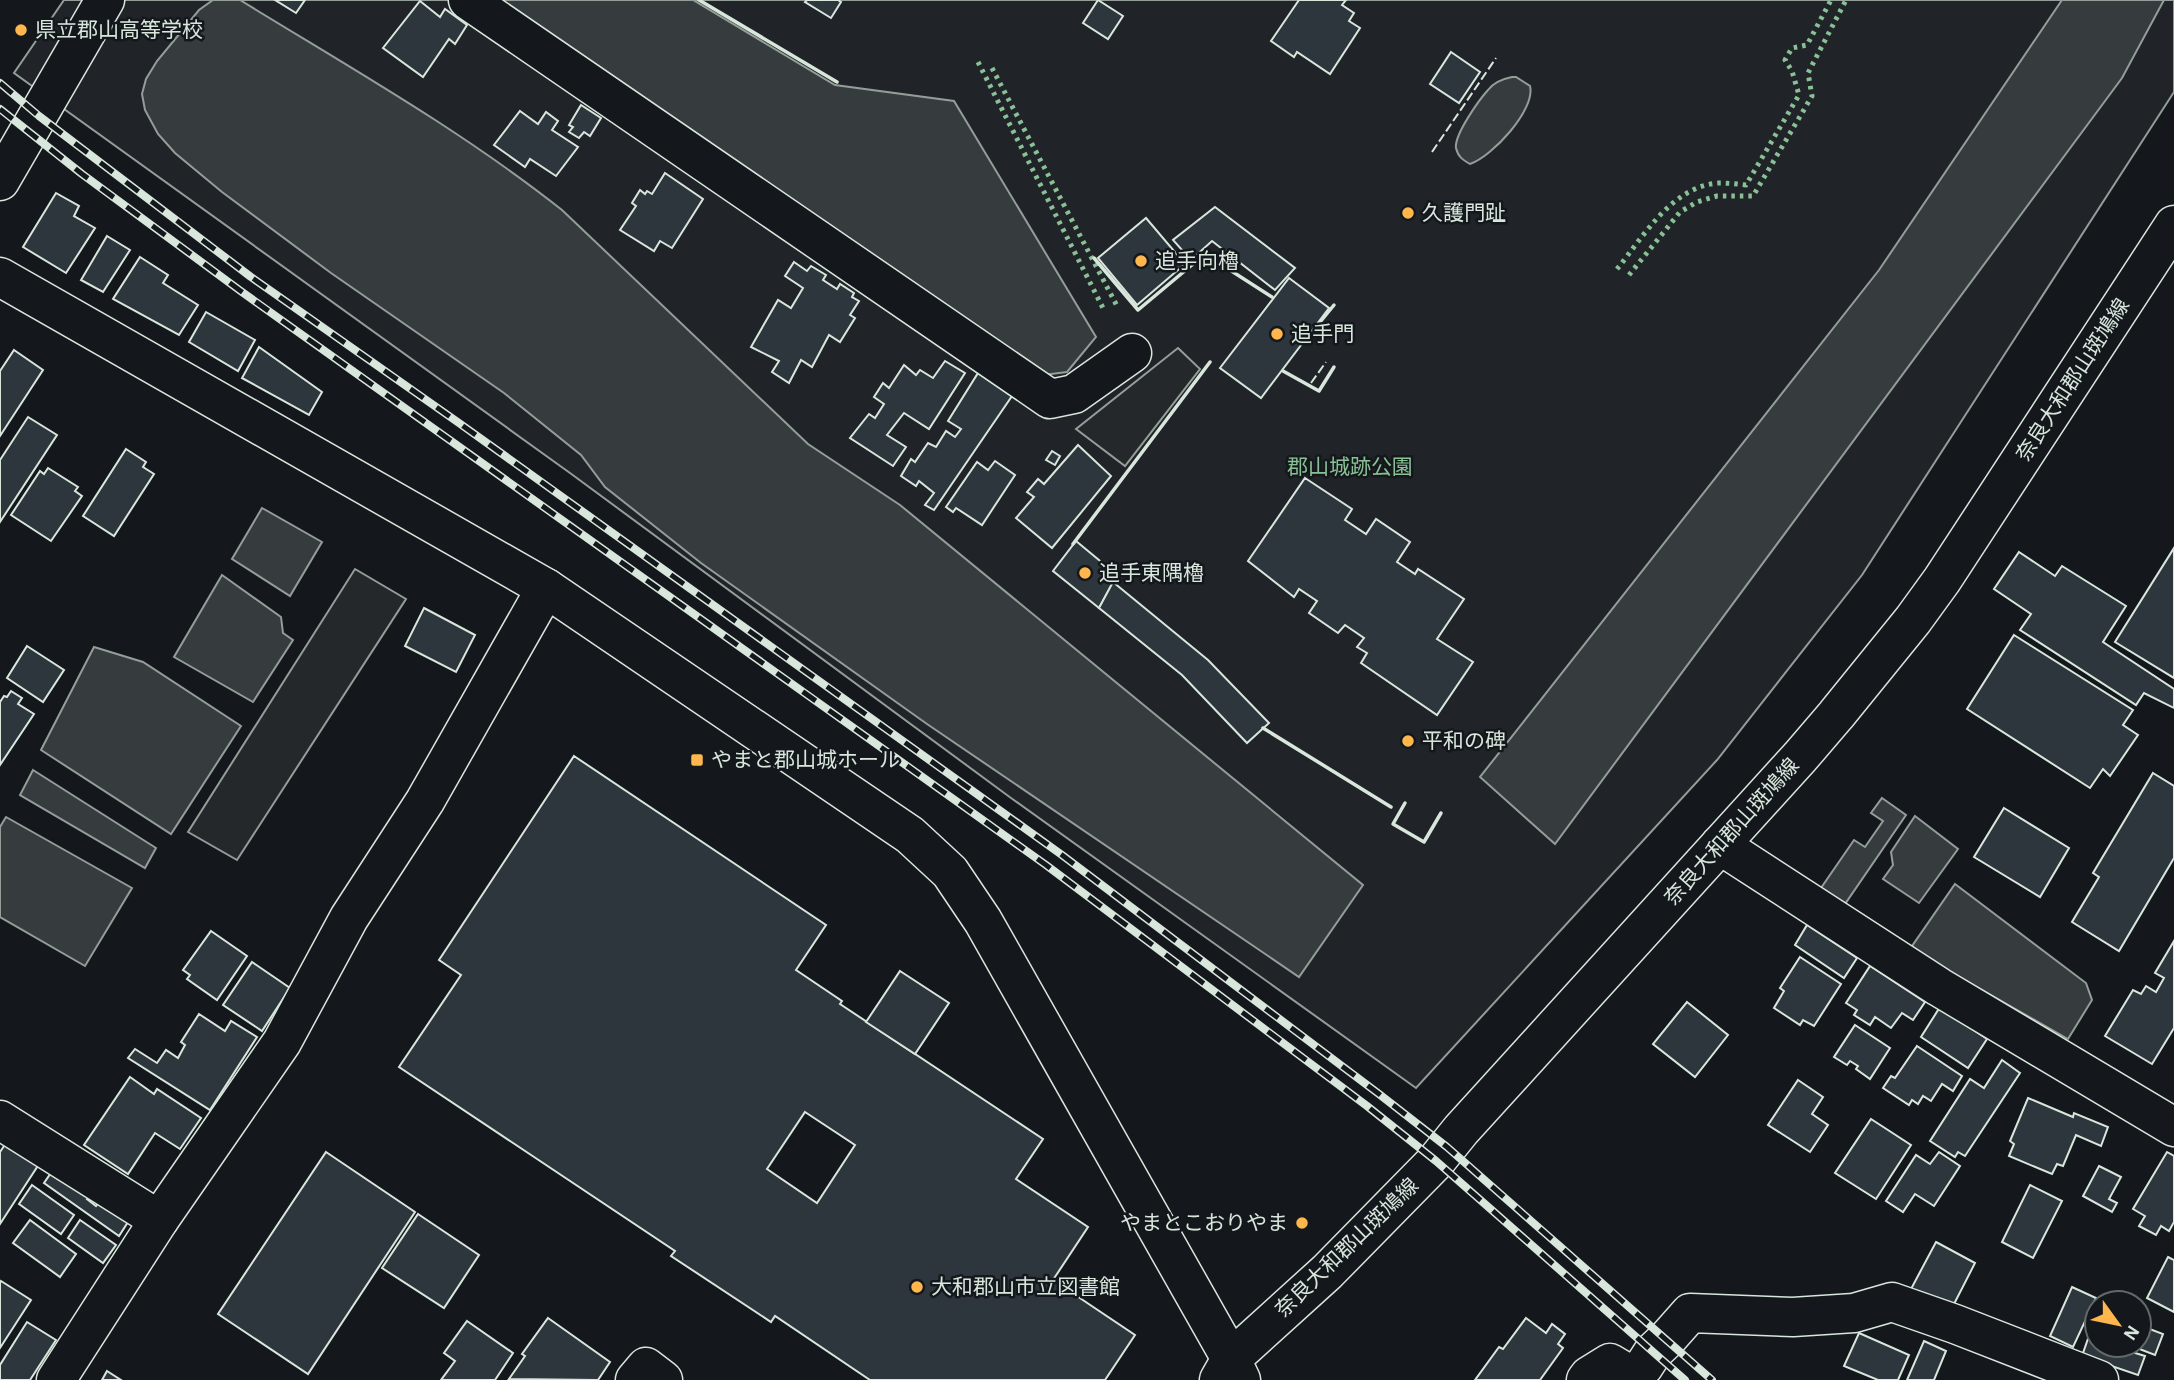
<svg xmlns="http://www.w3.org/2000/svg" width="2174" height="1380" font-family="'Alegreya Sans','Noto Sans JP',sans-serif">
<rect width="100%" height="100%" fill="#14181c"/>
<!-- green -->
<polygon fill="#202428" stroke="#939e99" stroke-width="2" points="64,0 2174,0 2174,92 1862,575 1717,760 1416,1088 1011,798 570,473 14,73"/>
<!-- parking -->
<g fill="#24282b" stroke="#939e99" stroke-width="2">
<polygon points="1178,348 1200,369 1125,466 1076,429"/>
<polygon points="355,569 406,599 237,860 188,832"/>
</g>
<!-- water -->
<g fill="#363b3e" stroke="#939e99" stroke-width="2">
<path d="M213,0H240C349,67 461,130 562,210L808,444L900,505L1363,885L1299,977L927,724L701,563L605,487L581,455L504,393L331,273L222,192L175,153L158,134L145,110L142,94L146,79L157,61L199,10Z"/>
<polygon points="499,0 693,0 835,85 954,101 1096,337 1067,372 1035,376"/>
<polygon points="2062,0 2164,0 2122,78 1555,844 1480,777 1879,270"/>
<path d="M1512,77H1516L1530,86C1536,109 1492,157 1470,164C1463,160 1458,157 1456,148C1454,135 1479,100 1488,90C1494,82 1502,79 1512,77Z"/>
<polygon points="262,508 322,542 290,596 232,559"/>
<polygon points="222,575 281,617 283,633 293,640 253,702 174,657"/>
<polygon points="94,647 143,662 241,726 171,834 41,750"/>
<polygon points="33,770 156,848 145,868 20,795"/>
<polygon points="1882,798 1906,815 1845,904 1821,888 1854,840 1865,847 1883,821 1871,813"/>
<polygon points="1915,816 1958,849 1919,903 1883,879 1893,865 1891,852"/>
<polygon points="6,817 132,888 85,966 0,917 0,827"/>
<polygon points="1955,884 2086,983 2092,1000 2068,1039 1910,949"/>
</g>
<!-- building -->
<g fill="#2c363c" stroke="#d8e6dc" stroke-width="2" fill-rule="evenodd">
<polygon points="275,0 305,0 296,13"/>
<polygon points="807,0 838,0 841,2 831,18 805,2"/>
<polygon points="1098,0 1123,16 1108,39 1083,23"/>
<polygon points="1299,0 1346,0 1342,5 1354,13 1349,21 1360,28 1330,74 1297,52 1294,57 1271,41"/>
<polygon points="420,1 440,17 445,9 467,25 455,44 449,39 423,77 383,48"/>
<polygon points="1451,52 1480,72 1459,103 1430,84"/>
<polygon points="581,105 601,118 590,136 584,132 579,138 569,132 573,127 569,125"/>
<polygon points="520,111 538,124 546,112 558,121 552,130 578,147 556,176 530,159 525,167 494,145"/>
<polygon points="665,173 703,199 672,248 660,241 654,251 620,230 636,206 632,203 640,190 645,194 647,191 652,194"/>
<polygon points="56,193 79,206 74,216 95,228 66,273 23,247"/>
<polygon points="1215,207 1295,268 1275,290 1212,241 1191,260 1173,240"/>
<polygon points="1146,218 1185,264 1137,305 1098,258"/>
<polygon points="107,236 130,250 103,292 81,280"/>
<polygon points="140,257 168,275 163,283 198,305 179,335 113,299"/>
<polygon points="794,262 807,271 811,266 826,275 823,280 837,289 840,284 854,293 852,297 859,301 850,315 855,318 840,342 829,335 812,367 801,360 789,383 772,372 779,361 751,347 778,300 791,308 803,288 785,276"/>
<polygon points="1289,278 1329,308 1261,398 1220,368"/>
<polygon points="206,312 255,340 238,371 189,342"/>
<polygon points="259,347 322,392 309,415 242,378"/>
<polygon points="14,350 43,370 0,436 0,371"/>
<polygon points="945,361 965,373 929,429 904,413 887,435 906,447 893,466 850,438 869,414 875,418 884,404 874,397 883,383 889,388 904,365 916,375 920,370 933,378"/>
<polygon points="978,373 1012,396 934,510 925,505 934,493 919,481 916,486 901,476 911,459 915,462 928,443 936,447 946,431 955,437 961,429 948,421"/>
<polygon points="28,417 57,435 0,522 0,460"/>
<polygon points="1078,445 1111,476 1052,548 1016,518 1034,497 1027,492 1038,479 1044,484"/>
<polygon points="126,449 146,462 143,467 154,474 114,536 83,516"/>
<polygon points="1052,451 1060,456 1055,465 1046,460"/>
<polygon points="995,461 1015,475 982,525 956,508 953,512 946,507 977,462 988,470"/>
<polygon points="48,468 78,487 75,491 82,496 51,541 11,515 40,471 44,474"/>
<polygon points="1305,478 1352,509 1345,520 1366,534 1376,519 1410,542 1397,562 1415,574 1418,569 1464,599 1437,639 1473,662 1437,715 1361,663 1367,653 1357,647 1364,638 1345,625 1338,633 1309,613 1317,601 1299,589 1294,597 1248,561"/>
<polygon points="1076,541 1117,575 1099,608 1053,571"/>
<polygon points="2174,548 2174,678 2115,642"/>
<polygon points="2019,552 2055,576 2062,566 2126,606 2103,642 2174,689 2174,708 2144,693 2136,705 2020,630 2031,614 1994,589"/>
<polygon points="1113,582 1208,660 1269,723 1247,743 1182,675 1099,608"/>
<polygon points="424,608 475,635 456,672 405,646"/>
<polygon points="2014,635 2133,710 2123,725 2138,735 2110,776 2103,769 2090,788 1967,709"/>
<polygon points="27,646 64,670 43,702 7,678"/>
<polygon points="11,691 22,698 18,704 34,714 0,765 0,702 4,696 7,697"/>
<path d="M574,756L826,925L796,970L842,1001L840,1004L1043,1139L1016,1179L1088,1227L1053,1280L1135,1335L1105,1380H870L775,1316L771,1322L671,1256L675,1251L399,1067L461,975L439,960ZM805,1112L855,1145L817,1203L767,1169Z"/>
<polygon points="2153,773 2174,786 2174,858 2119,951 2072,922 2099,877 2093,873"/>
<polygon points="2004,808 2069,848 2040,897 1974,857"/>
<polygon points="1807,925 1857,958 1844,978 1795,945"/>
<polygon points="211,931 247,956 217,1000 187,979 190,975 183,970"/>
<polygon points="2174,941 2174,1028 2152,1064 2105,1036 2133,990 2141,994 2146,986 2156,992 2164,978 2155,973"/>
<polygon points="1800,957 1841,984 1814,1026 1803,1020 1800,1025 1774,1008 1784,991 1780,988"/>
<polygon points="252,962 290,988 262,1031 223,1005"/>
<polygon points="1870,966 1925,1002 1913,1020 1902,1013 1891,1028 1875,1017 1870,1025 1854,1015 1857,1010 1846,1003"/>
<polygon points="900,971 949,1003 915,1054 866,1022"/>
<polygon points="1687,1002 1728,1035 1695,1077 1653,1044"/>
<polygon points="1940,1007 1987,1039 1968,1068 1921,1037"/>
<polygon points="199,1014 225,1031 231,1021 257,1037 210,1110 128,1058 135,1049 157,1063 166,1050 178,1058 185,1045 181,1042"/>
<polygon points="1855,1025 1890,1048 1870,1079 1856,1069 1858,1066 1850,1061 1847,1065 1834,1057"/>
<polygon points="1917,1046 1962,1076 1953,1091 1942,1084 1931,1101 1923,1096 1918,1104 1912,1100 1909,1105 1883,1088 1891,1076 1895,1078"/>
<polygon points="2002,1060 2020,1073 1965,1156 1958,1152 1955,1157 1930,1141 1970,1079 1984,1088"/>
<polygon points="130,1077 154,1094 157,1089 201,1118 180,1149 155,1133 128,1174 84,1145"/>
<polygon points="1798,1080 1823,1097 1812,1114 1828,1125 1810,1152 1768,1125"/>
<polygon points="2028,1098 2073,1117 2074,1113 2108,1127 2101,1146 2076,1135 2063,1166 2057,1164 2052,1174 2009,1156 2014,1144 2010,1141"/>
<polygon points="1871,1119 1911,1145 1876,1199 1835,1173"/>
<polygon points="8,1140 41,1161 0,1224 0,1152"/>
<polygon points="326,1152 415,1212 308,1374 218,1314"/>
<polygon points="1939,1152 1960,1166 1934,1206 1915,1194 1903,1212 1886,1201 1916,1155 1930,1164"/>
<polygon points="2167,1152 2174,1156 2174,1222 2169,1231 2161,1226 2156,1235 2139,1226 2145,1216 2133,1209"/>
<polygon points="2099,1166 2121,1177 2109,1199 2117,1203 2112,1212 2083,1196"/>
<polygon points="53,1170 90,1195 87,1199 96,1206 99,1202 128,1222 119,1236 44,1183"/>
<polygon points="32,1185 74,1215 61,1234 19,1204"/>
<polygon points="2030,1185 2062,1201 2033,1258 2002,1242"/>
<polygon points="418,1214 479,1255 444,1308 382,1268"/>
<polygon points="30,1220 76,1254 60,1277 13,1243"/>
<polygon points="80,1220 116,1245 103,1263 68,1238"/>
<polygon points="1936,1242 1975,1263 1952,1308 1911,1289"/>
<polygon points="2168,1257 2174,1260 2174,1312 2147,1298"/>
<polygon points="1,1281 31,1300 0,1348 0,1283"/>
<polygon points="2072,1287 2096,1298 2073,1347 2050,1336"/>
<polygon points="548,1318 610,1362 598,1380 509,1379 525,1356 522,1354"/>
<polygon points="1526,1318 1546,1333 1552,1324 1565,1334 1558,1344 1563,1348 1540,1380 1475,1380 1499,1347 1503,1349"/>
<polygon points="467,1321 513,1353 495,1380 441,1380 455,1361 444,1353"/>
<polygon points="27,1322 56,1340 30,1380 0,1380 0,1365"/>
<polygon points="2139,1325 2163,1334 2155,1355 2129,1345 2139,1345"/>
<polygon points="1859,1333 1909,1355 1898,1380 1878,1380 1844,1366"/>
<polygon points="2090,1333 2097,1335 2097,1345 2116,1345 2115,1347 2145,1356 2138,1375 2082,1356"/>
<polygon points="1924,1341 1946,1351 1934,1380 1907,1380"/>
<polygon points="107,1371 121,1380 102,1380"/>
</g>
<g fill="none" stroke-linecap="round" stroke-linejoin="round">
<!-- minor casing -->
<g stroke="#d8e6dc" stroke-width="41">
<g id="minor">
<polyline points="468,0 1050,399 1074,394 1132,353"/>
<polyline points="0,181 105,0"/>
<polyline points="0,277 546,588 910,835 950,872 983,921 1231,1359 1241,1380"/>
<polyline points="1720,845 1939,987 2174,1127"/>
<polyline points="0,1120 159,1220"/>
<polyline points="56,1380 159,1220 282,1042 349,918 425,801 546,588"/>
<polyline points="635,1380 646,1367 663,1380"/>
<polyline points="1586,1380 1589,1376 1610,1363 1630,1375 1644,1366 1653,1352 1667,1339 1690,1313 1793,1317 1854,1313 1892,1302 1955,1324 2099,1380"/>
</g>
</g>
<!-- major casing -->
<g stroke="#d8e6dc" stroke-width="41">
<polyline id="major" points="1219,1380 1231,1359 1327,1272 1436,1161 1461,1130 1800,757 1836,715 1913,620 1942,580 2174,225"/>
</g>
<!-- minor -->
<use href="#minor" stroke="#14181c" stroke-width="38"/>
<!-- major -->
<use href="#major" stroke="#14181c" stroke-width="38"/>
<!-- rail casing -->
<g stroke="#d8e6dc" stroke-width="8">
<g id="rail">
<polyline points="0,83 39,116 251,277 459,423 1062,855 1379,1094 1447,1147 1712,1380"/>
<polyline points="0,109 82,174 242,292 1046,865 1367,1106 1436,1161 1685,1380"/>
</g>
</g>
<!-- rail -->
<use href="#rail" stroke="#14181c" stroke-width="5" stroke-dasharray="16" stroke-linecap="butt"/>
<!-- hedge -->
<g stroke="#8ac095" stroke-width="5" stroke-dasharray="3.5 5" stroke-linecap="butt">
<polyline points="978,62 1105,312"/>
<polyline points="992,68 1117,306"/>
<path d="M1617,269C1644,236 1672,186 1719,183C1728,183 1737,184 1746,185L1799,95L1792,71L1785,60L1792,48L1807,45L1831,0"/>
<polyline points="1629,275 1680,212 1697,202 1717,196 1753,196 1812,96 1808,73 1846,0"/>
</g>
<!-- fence -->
<g stroke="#d8e6dc" stroke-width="2" stroke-dasharray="9 3.5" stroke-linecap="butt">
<polyline points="1432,152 1496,58"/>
<polyline points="1311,383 1326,362"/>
</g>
<!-- wall -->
<g stroke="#d8e6dc" stroke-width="3.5">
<polyline points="699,0 837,82"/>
<polyline points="1094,258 1138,310 1205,254 1272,297"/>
<polyline points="1316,327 1334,305"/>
<polyline points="1283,371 1319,391 1334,367"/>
<polyline points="1073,544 1210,362"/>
<polyline points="1263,728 1391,807"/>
<polyline points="1405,803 1393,824 1424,842 1441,813"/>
</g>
</g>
<!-- markers -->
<g fill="#ffb74d" stroke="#14181c" stroke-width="2.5">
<circle cx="21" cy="30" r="7"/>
<circle cx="1408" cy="213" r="7"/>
<circle cx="1141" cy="261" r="7"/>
<circle cx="1277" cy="334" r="7"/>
<circle cx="1085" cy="573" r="7"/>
<circle cx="1408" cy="741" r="7"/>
<rect x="690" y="753" width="14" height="14" rx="3.5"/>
<circle cx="1302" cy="1223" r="7"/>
<circle cx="917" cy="1287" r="7"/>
</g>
<g text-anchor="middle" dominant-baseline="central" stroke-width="5" stroke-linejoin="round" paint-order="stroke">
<!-- poi labels -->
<g font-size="21" fill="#d8e6dc" stroke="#14181c" text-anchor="start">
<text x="35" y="30">県立郡山高等学校</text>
<text x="1422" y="213">久護門趾</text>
<text x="1155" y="261">追手向櫓</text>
<text x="1291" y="334">追手門</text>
<text x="1099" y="573">追手東隅櫓</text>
<text x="1422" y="741">平和の碑</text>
<text x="711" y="760">やまと郡山城ホール</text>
<text x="1288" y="1223" text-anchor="end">やまとこおりやま</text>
<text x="931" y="1287">大和郡山市立図書館</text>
</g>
<!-- street labels -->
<g font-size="21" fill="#d8e6dc" stroke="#14181c">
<text transform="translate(2073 380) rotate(-57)">奈良大和郡山斑鳩線</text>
<text transform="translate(1732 832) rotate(-48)">奈良大和郡山斑鳩線</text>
<text transform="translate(1347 1248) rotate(-44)">奈良大和郡山斑鳩線</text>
</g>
<!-- park labels -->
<g font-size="21" fill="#8ac095" stroke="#14181c">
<text x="1350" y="467">郡山城跡公園</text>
</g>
</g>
<!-- north arrow -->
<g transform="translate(2118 1324) rotate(123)"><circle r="33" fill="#14181c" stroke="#626a69" stroke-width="2"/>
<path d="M0-5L12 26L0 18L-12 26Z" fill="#ffb74d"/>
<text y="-10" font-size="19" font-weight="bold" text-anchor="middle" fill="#d8e6dc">N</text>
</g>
</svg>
